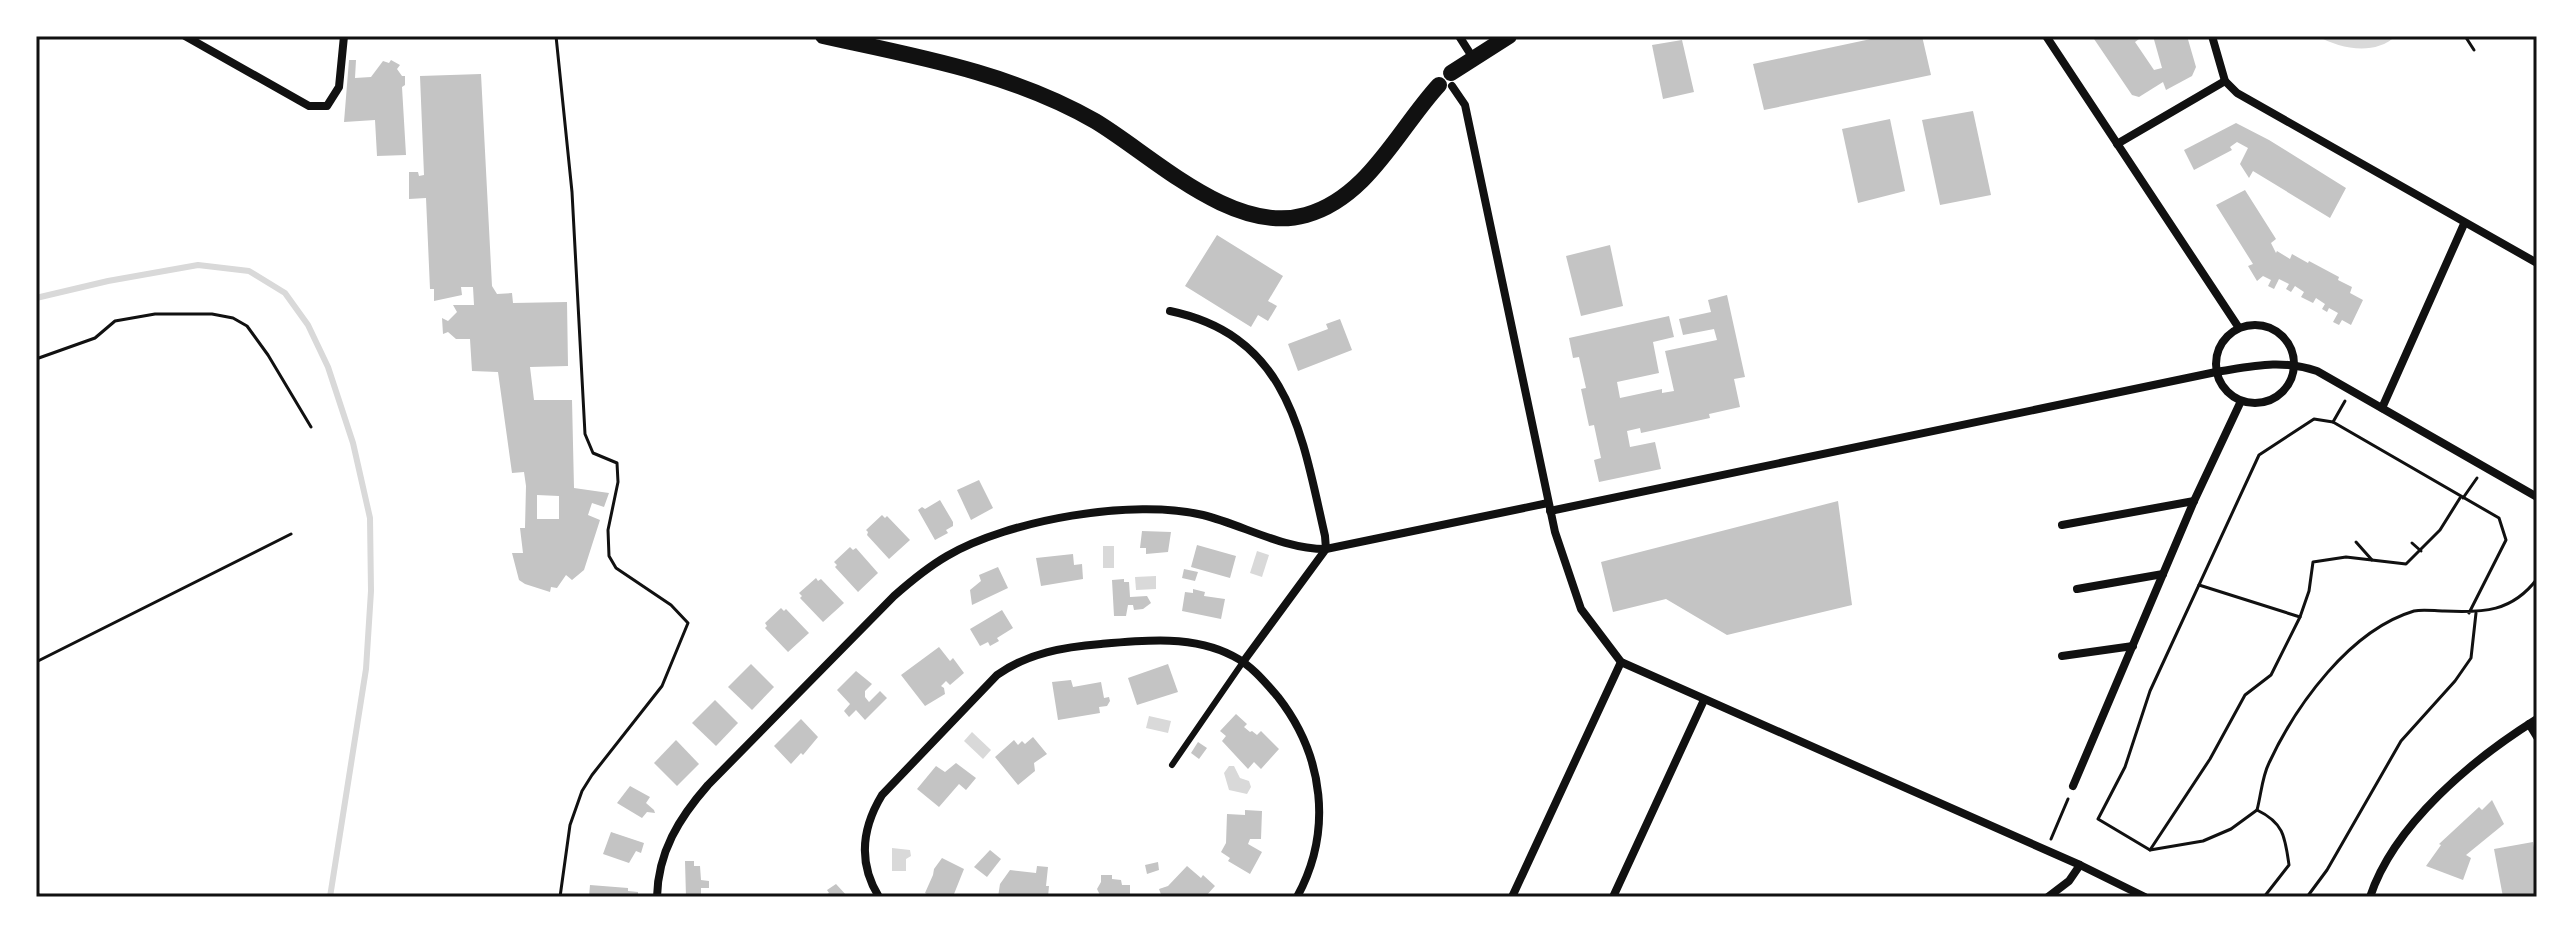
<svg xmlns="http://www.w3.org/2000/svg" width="2573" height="933" font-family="'Asap Condensed',sans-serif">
<rect width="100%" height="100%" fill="#fff"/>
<!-- water -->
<g fill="#d9d9d9">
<path d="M2317,36H2396C2374,56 2341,49 2317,36Z"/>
<rect x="1103" y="546" width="11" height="22"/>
<polygon points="1257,551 1269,555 1262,577 1250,573"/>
<polygon points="1156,576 1156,589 1136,590 1135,577"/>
<polygon points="1149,716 1171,721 1168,733 1146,728"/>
<polygon points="972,732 991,750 983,759 964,741"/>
<polygon points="1229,766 1234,766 1240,778 1249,781 1251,787 1247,794 1229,790 1224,773"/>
<polygon points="892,848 910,850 911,856 906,859 906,871 892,871"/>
</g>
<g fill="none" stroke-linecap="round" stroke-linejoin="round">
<!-- stream -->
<polyline stroke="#d9d9d9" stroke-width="6" points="36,298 108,281 198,265 249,271 285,293 308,325 328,367 353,443 370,518 371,591 366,669 330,897"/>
</g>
<!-- building -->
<g fill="#c4c4c4" fill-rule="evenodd">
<polygon points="1885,36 1922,36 1931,75 1764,110 1753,64"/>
<polygon points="2092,36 2137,36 2139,39 2135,42 2154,70 2162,68 2153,36 2187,36 2196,67 2192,76 2166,90 2163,82 2139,97 2132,95"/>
<polygon points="1682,40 1694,92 1663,99 1652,45"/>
<polygon points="349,60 356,60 355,78 371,77 383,61 389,63 391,60 400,65 397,69 402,76 405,76 405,85 402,87 406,155 377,156 375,120 344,122"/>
<path d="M481,74L492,286L497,294L512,293L513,303L567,302L568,366L530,367L534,400H572L574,488L609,493L604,507L592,503L588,515L600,520L584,570L572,580L566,575L557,588L551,587L550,592L525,584L519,580L512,553H523L520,528H525L526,486L524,472L512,473L498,372L472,371L470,339H456L448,332L443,334L442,318L448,321L457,312L453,305H474L473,287H461L462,295L434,301V289H430L426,198L409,199V172H418L419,176L424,175L420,76ZM537,495L559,496V519H537Z"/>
<polygon points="1973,111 1991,195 1940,205 1922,120"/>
<polygon points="1890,119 1905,191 1858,203 1842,129"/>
<polygon points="2236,123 2269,140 2346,188 2330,218 2253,171 2249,178 2240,164 2248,148 2237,142 2230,147 2232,150 2194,170 2184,150"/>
<polygon points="2245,190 2276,239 2271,243 2276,253 2277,251 2290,259 2292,254 2308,263 2309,261 2339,277 2338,280 2352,287 2350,293 2363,300 2351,325 2342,320 2339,325 2333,322 2338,313 2329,308 2327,312 2322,309 2325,304 2316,298 2313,303 2301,297 2304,292 2295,286 2291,292 2286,289 2289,284 2279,279 2274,289 2268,286 2271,280 2263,276 2257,281 2248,266 2253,264 2216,205"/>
<polygon points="1217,235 1283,276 1268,301 1277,306 1268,321 1258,315 1251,327 1185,286"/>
<polygon points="1610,245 1623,306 1581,316 1566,256"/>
<polygon points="1727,295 1745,377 1734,379 1740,407 1709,414 1710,418 1641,433 1640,428 1627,431 1630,447 1655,442 1661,469 1599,482 1594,460 1601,458 1594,425 1589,426 1581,389 1586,388 1579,357 1573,358 1569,338 1669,316 1674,337 1653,342 1659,373 1617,382 1620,398 1662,389 1662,393 1674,391 1665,351 1717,340 1714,329 1683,335 1679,319 1711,312 1708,300"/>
<polygon points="1340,319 1352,350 1298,371 1288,344 1328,329 1326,324"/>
<polygon points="979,480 993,508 971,520 957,490"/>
<polygon points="940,500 953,522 953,526 946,530 948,533 935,540 918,510 922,507 925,509"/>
<polygon points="1838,501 1852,605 1727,635 1666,599 1613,612 1601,562"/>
<polygon points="882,515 885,518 887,516 910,540 889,559 867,535 868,532 866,530"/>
<polygon points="1142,531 1171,532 1168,552 1146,554 1146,548 1140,548"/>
<polygon points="1197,545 1236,556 1230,578 1191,567"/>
<polygon points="850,547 853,550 856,548 878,573 858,592 835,567 837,565 834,562"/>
<polygon points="1073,554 1074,565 1082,564 1083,579 1041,586 1036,558"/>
<polygon points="998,567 1008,588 972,605 970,590 981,581 979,575"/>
<polygon points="1184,569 1198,572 1195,581 1182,578"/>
<polygon points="816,578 818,581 821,579 844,603 823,622 800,598 802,596 799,593"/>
<polygon points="1124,579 1124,582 1129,582 1130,597 1147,596 1151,603 1143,609 1134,610 1133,605 1128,605 1126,616 1114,616 1112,580"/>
<polygon points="1193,589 1205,592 1204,596 1225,599 1221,619 1182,611 1185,592 1193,593"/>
<polygon points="781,608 784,611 786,609 809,633 788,652 765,628 767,626 765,623"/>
<polygon points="1002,610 1013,628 997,638 999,641 990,646 988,642 980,646 970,629"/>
<polygon points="939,647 950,661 953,658 964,673 950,685 946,681 941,686 944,688 945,694 925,706 901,675"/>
<polygon points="751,664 774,687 752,710 728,687"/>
<polygon points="1168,664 1178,692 1137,705 1128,678"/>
<polygon points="856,671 872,684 865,691 865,697 869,702 880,691 887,698 865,720 856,710 849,717 844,711 850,704 837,690"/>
<polygon points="1071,680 1073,687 1101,682 1104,698 1109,697 1110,701 1107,706 1099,707 1100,713 1058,720 1052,682"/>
<polygon points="715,700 738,723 716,746 692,723"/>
<polygon points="1236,714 1247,724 1244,727 1250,732 1252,731 1257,735 1261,731 1279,749 1261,769 1254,762 1248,769 1222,741 1226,736 1220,731"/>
<polygon points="801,719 818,737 803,755 801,753 791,764 774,746"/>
<polygon points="1033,737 1047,754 1034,763 1035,771 1018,785 995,757 1014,740 1018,745 1022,741 1025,744"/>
<polygon points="676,740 699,764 677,786 654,763"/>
<polygon points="1198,742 1207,748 1199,759 1191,753"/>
<polygon points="956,763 976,778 966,790 959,784 939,807 917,789 936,766 945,772"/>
<polygon points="630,786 650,797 646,803 654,810 655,813 647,812 642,818 617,803"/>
<polygon points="2492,800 2504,824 2466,855 2471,858 2463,880 2426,866 2441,845 2439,844 2479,807 2482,810"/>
<polygon points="1245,810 1262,811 1261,839 1250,839 1248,844 1262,852 1250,874 1228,861 1230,858 1221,852 1226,843 1227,814 1245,815"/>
<polygon points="611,832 644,843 641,853 636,851 629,863 603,854"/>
<polygon points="2533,842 2537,863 2537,897 2503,897 2494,849"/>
<polygon points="990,850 1001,859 987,877 974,867"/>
<polygon points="942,858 964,869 954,894 949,897 932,897 925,893 933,875 934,869"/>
<polygon points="685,861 694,861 694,866 700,866 701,880 709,881 709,888 701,888 701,897 686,897"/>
<polygon points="1158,862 1159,870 1147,874 1145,865"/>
<polygon points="1037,866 1048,867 1046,886 1049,886 1048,897 998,897 1000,884 1010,870 1036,873"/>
<polygon points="1187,866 1201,878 1203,875 1215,886 1205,897 1162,897 1159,889 1168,886"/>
<polygon points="1101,875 1112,875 1112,879 1121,880 1122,885 1130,885 1130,897 1101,897 1097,889 1101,882"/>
<polygon points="836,884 848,897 822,897 829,893 827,890"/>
<polygon points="590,885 628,888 628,891 638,892 638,897 589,897"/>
</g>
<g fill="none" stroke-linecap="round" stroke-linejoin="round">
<!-- path -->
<g stroke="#111" stroke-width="3">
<polyline points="556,36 572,192 585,434 593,453 617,463 618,482 608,530 609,556 616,568 671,605 688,623 662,686 592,775 582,791 570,825 560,897"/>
<polyline points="2465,36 2474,50"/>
<polyline points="36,359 95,338 115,321 155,314 212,314 233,318 247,326 268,355 311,427"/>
<polyline points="2333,422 2345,401"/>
<polyline points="2463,498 2477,478"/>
<polyline points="2356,542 2372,560"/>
<polyline points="2412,543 2421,551"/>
<path d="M2469,613L2506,540L2499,518L2333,422L2314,419L2259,455L2150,691L2125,767L2098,819L2150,850L2203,841L2231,829L2257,810C2261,795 2262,777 2269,763C2296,705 2350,630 2414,611C2423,609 2435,611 2444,611C2483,613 2512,612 2537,579"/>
<polyline points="2300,617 2309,591 2313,562 2346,557 2406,564 2440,530 2460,498"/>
<polyline points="36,662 291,534"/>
<path d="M2257,810C2284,823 2285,837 2289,865L2264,897"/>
<polyline points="2051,839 2068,799"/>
<polyline points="2150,850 2210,759 2245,695 2271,675 2300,617 2199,585"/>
<polyline points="36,889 39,897"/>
<polyline points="2307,897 2327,870 2401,741 2455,681 2471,658 2476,613"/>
</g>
<!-- service -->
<polyline stroke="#111" stroke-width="6" points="1172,765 1243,662"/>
<!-- minor -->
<g stroke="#111" stroke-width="8">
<polyline points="185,36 309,106 327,106 339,87 344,36"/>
<polyline points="1459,36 1473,58"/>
<polyline points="2046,36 2239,328"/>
<polyline points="2212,36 2225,81 2237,93 2537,263"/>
<polyline points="1452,86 1465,105 1555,532 1581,609 1621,662 2080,865 2145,897"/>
<polyline points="2117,144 2225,81"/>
<path d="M1170,311C1290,336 1302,436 1325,536L1326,549L1243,662"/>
<circle cx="2255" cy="364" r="39"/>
<polyline points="2382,408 2464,224"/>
<path d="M1550,511L2216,372C2254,366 2280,359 2317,371L2537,497"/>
<polyline points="2062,525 2194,501"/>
<polyline points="2077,589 2163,574"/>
<polyline points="2062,656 2133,646"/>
<polyline points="2529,724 2537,737"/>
<polyline points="2073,786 2194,501 2241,401"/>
<path d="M657,897C658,852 679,818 708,785L894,596C911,581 928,567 947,556C1008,520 1134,498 1203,515C1243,525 1283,549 1326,549L1548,503"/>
<path d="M879,897C858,863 862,828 882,795L997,675C1028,653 1064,647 1101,644C1144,640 1194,635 1233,656C1251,665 1265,682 1278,697C1324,756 1333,831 1297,897"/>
<polyline points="1512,897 1621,662"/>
<polyline points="1613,897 1704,700"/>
<polyline points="2048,897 2069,881 2080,865"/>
<path d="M2370,897C2394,824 2473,759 2537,719"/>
</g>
<!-- secondary -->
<g stroke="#111" stroke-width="16">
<path d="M823,36C915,56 1012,73 1095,121C1152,155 1233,236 1306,215C1368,198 1399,128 1439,85"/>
<polyline points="1451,73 1509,36"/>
</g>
</g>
<!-- border -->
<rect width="2573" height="933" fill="none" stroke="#ffffff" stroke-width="76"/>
<rect x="38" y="38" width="2497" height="857" fill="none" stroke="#111" stroke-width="3"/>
</svg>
